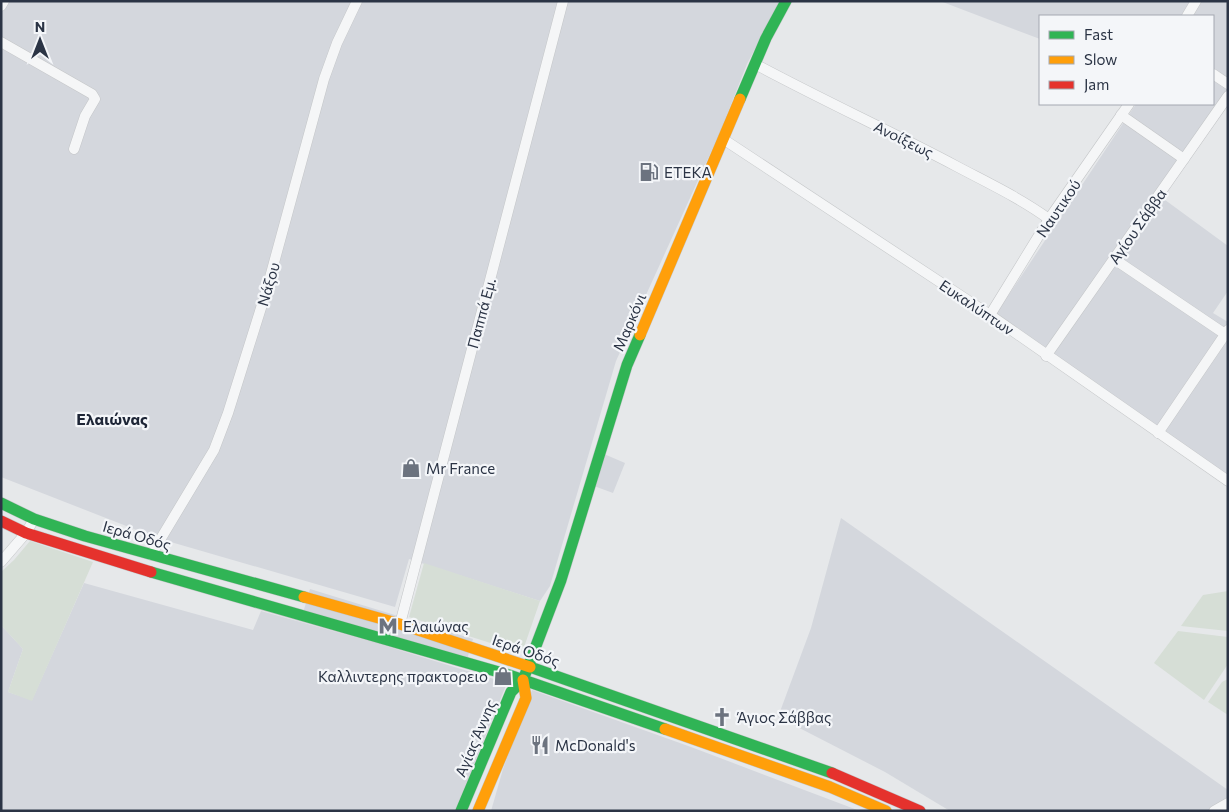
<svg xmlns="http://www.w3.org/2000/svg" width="1229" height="812" font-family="Commissioner,sans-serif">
<rect width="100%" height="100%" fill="#e6e8ea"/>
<!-- built -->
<g fill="#d4d7dd">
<polygon points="1,1 780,1 747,64 720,132 616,361 550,586 540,601 409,559 395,607 157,538 1,477"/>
<polygon points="940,1 1228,1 1228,99 1161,197 1228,246 1228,291 1213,313 1228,322 1228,475 996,314 1136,104 1213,104 1213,16 1040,16 1040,39"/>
<polygon points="604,454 625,463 613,493 594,486"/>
<polygon points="841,518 1228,790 1228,811 950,811 885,772 778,717 811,628"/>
<polygon points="84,583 253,630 261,611 376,643 507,683 455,811 1,811 1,625 23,649 8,692 32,700"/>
<polygon points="310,589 473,639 466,663 303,613"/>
<polygon points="532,690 691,747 860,811 491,811 503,769"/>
</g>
<!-- green -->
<g fill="#d6ded6">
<polygon points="30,541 93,562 32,701 8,692 23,649 1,625 1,572 14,560"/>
<polygon points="424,563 540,601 522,653 409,617"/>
<polygon points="1228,591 1228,631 1181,626 1203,595"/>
<polygon points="1178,631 1228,637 1228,664 1204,700 1154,663"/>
<polygon points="1228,679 1228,715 1208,702 1222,682"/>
</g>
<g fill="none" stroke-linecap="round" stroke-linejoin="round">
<!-- street casing -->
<g stroke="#c4c6c8" stroke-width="11">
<g id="street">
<polyline points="1,6 4,1"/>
<polyline points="1187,16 1196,1"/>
<polyline points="1,42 92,94 95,99 85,116 74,149"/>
<path d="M755,64C822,100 890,131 956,166C988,183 1020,198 1049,219"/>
<polyline points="1213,74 1228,84"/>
<polyline points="1121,115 1184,159"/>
<polyline points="723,139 990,315 1228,481"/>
<polyline points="1114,259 1225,334"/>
<polyline points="990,315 1049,219 1129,104"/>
<polyline points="1046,356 1228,96"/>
<polyline points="1158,433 1228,330"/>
<polyline points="151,555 214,450 228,413 266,292 324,79 337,43 357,1"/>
<polyline points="1,562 26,533 34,519"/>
<polyline points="400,624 563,1"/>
<polyline points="1214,811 1228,803"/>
</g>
</g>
<!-- fast casing -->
<g stroke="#c4c6c8" stroke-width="12">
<g id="fast">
<polyline points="740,99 766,38 786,1"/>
<polyline points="1,503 34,519 85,536 304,597"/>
<polyline points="151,572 509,675 665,729"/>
<polyline points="530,667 832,773"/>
<polyline points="461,811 511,692 523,680 561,580 627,365 640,335"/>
</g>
</g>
<!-- slow casing -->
<g stroke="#c4c6c8" stroke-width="12">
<g id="slow">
<polyline points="640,335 740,99"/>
<polyline points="304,597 400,624 530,667"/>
<polyline points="665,729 830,787 886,811"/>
<polyline points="478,811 526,698 523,680"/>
</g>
</g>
<!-- jam casing -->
<g stroke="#c4c6c8" stroke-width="12">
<g id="jam">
<polyline points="1,521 26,533 151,572"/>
<polyline points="832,773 920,811"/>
</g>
</g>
<!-- street -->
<use href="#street" stroke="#f5f6f7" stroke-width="10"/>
<!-- fast -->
<use href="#fast" stroke="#30b455" stroke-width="11"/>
<!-- slow -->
<use href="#slow" stroke="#ff9f0a" stroke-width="11"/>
<!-- jam -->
<use href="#jam" stroke="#e5322d" stroke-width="11"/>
</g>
<!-- icons -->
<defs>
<g id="fuel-bare" transform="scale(1.5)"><path d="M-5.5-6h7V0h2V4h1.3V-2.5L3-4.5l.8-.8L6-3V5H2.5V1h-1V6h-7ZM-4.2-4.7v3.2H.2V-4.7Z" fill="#6c737f" stroke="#f4f6f9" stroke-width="2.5" paint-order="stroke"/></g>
<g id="shop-bare" transform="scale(1.5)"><path d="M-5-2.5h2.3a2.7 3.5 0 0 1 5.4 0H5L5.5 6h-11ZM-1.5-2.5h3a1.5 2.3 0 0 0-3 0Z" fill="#6c737f" stroke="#f4f6f9" stroke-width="2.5" paint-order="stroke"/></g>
<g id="metro-bare" transform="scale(1.5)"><path d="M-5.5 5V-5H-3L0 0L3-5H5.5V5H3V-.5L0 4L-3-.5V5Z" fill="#6c737f" stroke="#f4f6f9" stroke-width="2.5" paint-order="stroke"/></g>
<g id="church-bare" transform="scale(1.5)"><path d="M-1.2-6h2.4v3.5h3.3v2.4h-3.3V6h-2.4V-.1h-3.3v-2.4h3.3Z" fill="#6c737f" stroke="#f4f6f9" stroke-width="2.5" paint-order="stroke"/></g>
<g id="restaurant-bare" transform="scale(1.5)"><path d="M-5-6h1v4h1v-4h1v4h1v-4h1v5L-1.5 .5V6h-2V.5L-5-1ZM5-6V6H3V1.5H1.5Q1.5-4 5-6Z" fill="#6c737f" stroke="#f4f6f9" stroke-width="2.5" paint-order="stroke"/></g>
</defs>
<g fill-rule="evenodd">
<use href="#fuel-bare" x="649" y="172"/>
<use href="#shop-bare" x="411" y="468"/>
<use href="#metro-bare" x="388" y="626"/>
<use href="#shop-bare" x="503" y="676"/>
<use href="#church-bare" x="722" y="717"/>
<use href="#restaurant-bare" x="540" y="745"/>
</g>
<g text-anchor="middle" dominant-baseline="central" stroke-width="4.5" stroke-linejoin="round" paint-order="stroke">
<!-- street labels -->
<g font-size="15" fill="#2b3445" stroke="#f4f6f9">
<text transform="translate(904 139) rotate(26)">Ανοίξεως</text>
<text transform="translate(1058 208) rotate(-56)">Ναυτικού</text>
<text transform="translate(1137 226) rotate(-55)">Αγίου Σάββα</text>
<text transform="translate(268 284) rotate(-74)">Νάξου</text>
<text transform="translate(977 307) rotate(34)">Ευκαλύπτων</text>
<text transform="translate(481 313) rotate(-75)">Παππά Εμ.</text>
<text transform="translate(629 322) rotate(-67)">Μαρκόνι</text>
<text transform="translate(137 535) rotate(16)">Ιερά Οδός</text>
<text transform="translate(526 650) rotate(19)">Ιερά Οδός</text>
<text transform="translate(475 738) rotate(-67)">Αγίας Άννης</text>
</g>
<!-- poi labels -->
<g font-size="15" fill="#2b3445" stroke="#f4f6f9" text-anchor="start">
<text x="664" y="172">ΕΤΕΚΑ</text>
<text x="426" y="468">Mr France</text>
<text x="403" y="626">Ελαιώνας</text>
<text x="488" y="676" text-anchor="end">Καλλιντερης πρακτορειο</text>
<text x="737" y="717">Άγιος Σάββας</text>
<text x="555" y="745">McDonald's</text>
</g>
<!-- neighbourhood labels -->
<g font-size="16" font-weight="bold" fill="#1d2536" stroke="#f4f6f9">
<text x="112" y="418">Ελαιώνας</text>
</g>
</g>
<!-- border -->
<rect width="1229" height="812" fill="none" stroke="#2b3445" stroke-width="5"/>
<!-- legend -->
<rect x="1039" y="15" width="175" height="90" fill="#f4f6f9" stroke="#a4a8b1"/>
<rect x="1049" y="31" width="25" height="8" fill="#30b455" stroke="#a4a8b1"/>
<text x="1084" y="40" font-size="15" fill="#2b3445">Fast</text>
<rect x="1049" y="56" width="25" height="8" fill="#ff9f0a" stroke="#a4a8b1"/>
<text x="1084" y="65" font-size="15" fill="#2b3445">Slow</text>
<rect x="1049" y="81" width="25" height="8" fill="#e5322d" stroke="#a4a8b1"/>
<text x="1084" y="90" font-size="15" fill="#2b3445">Jam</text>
<!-- north arrow -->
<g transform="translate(40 40)" stroke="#f4f6f9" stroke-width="4" paint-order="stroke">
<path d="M0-4L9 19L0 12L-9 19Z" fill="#2b3445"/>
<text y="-8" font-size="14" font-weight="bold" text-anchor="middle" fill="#2b3445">N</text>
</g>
</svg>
